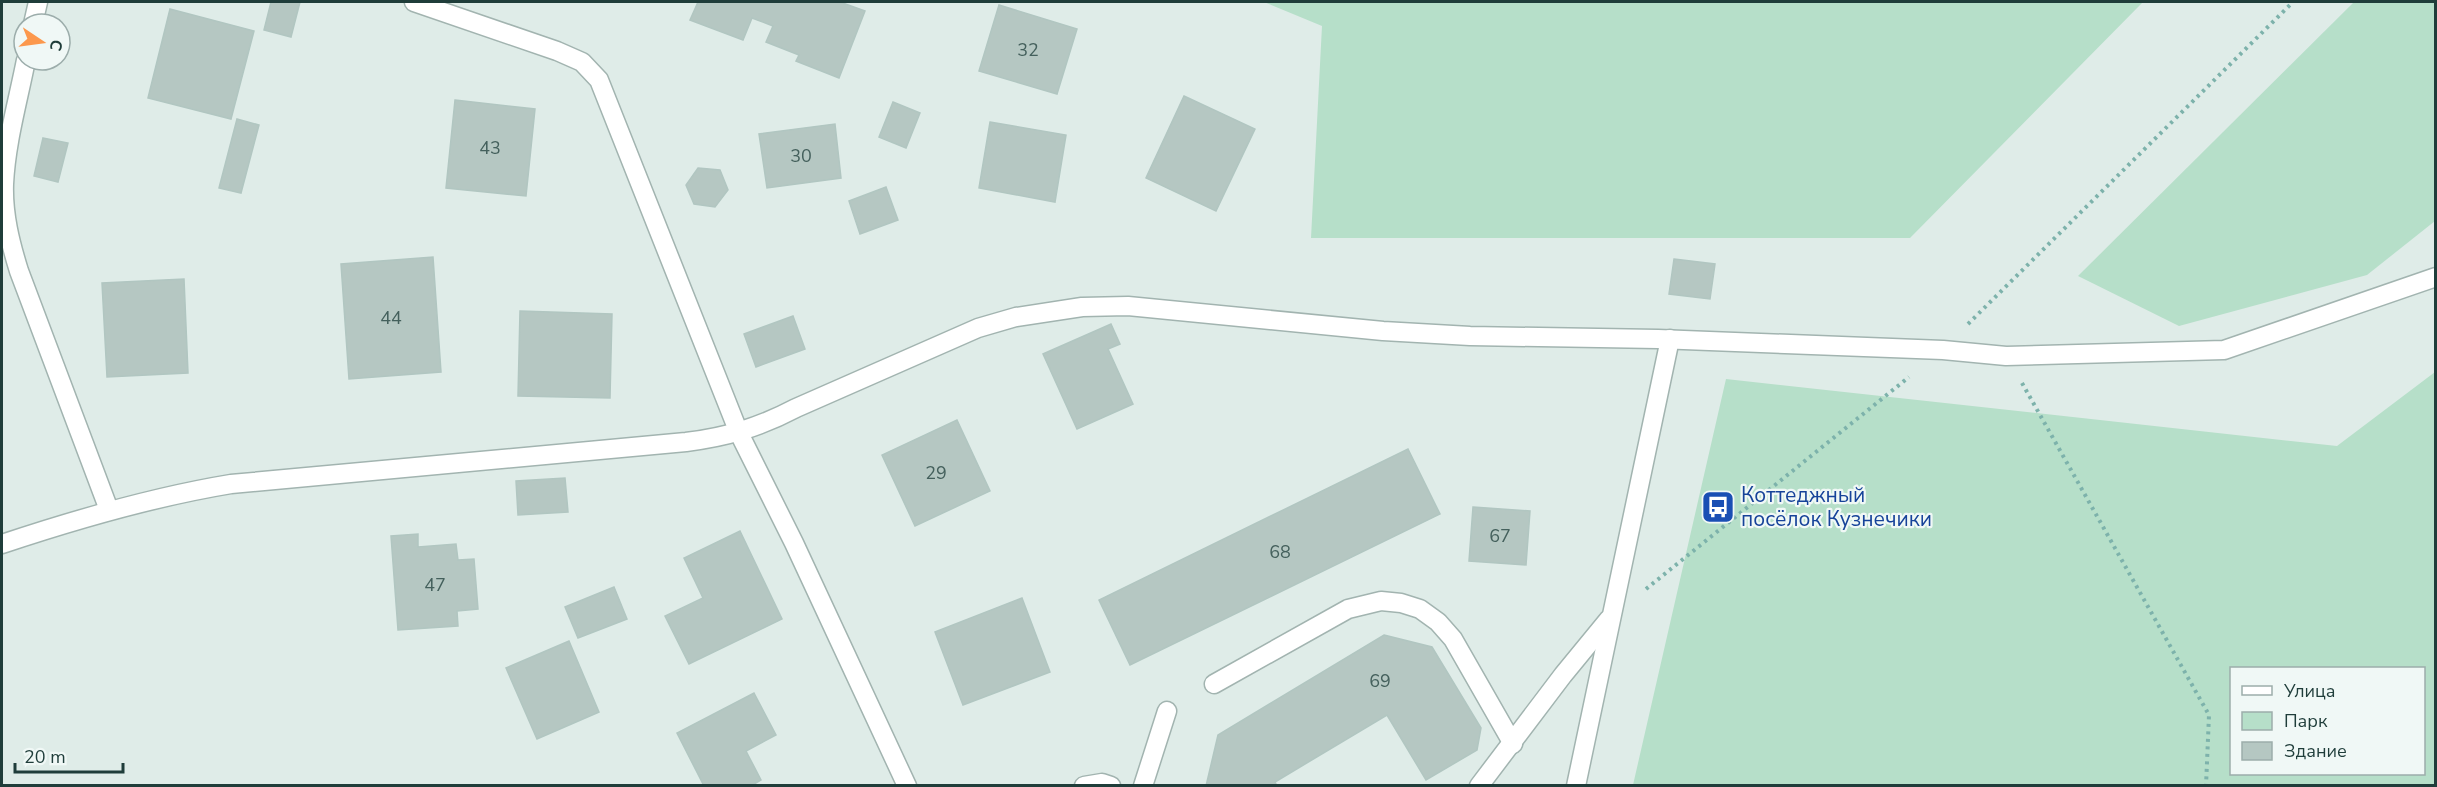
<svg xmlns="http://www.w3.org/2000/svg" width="2437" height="787" font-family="'Nunito Sans',sans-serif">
<rect width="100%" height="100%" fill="#dfece8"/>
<!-- green -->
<g fill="#b6dfc9" fill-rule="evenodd">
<polygon points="1264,2 2143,2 1910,238 1311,238 1322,26"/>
<polygon points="2354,2 2435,2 2435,221 2367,275 2179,326 2078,276"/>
<path d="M2435,372V785H1633L1726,379L2337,446ZM2232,668H2424V774H2232Z"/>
</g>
<!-- building -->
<g fill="#b5c7c2" stroke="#b1c6c1" stroke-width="1.5">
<polygon points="271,2 300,2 291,37 264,30"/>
<polygon points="698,2 840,2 865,11 839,78 796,61 799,55 766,42 773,26 752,18 743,40 690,20"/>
<polygon points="999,5 1077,29 1057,94 979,71"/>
<polygon points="170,9 254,31 231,119 148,98"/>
<polygon points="1184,96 1255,129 1216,211 1146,178"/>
<polygon points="455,100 535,109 526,196 446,188"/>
<polygon points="893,102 920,113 906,148 879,137"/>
<polygon points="237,119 259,125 241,193 219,188"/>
<polygon points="990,122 1066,135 1055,202 979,188"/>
<polygon points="835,124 841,178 767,188 759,134"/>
<polygon points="43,138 68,143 58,182 34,176"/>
<polygon points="698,168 720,170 728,190 715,207 694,204 686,185"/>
<polygon points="886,187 898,220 860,234 849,201"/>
<polygon points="433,257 441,372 349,379 341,264"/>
<polygon points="1674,259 1715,264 1710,299 1669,294"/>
<polygon points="184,279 188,373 107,377 102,283"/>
<polygon points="520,311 612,314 610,398 518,396"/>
<polygon points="793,316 805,349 756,367 744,334"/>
<polygon points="1111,324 1120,344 1108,349 1133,404 1077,429 1043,354"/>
<polygon points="957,420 990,491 915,526 882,455"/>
<polygon points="1408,449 1440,514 1130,665 1099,600"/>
<polygon points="565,478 568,512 518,515 516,481"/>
<polygon points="1473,507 1530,511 1526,565 1469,561"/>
<polygon points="740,531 782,619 689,664 665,616 703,598 684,558"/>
<polygon points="418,534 418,547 456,544 458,560 474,559 478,609 457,611 458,626 398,630 391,536"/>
<polygon points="614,587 627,619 578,638 565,607"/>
<polygon points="1022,598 1050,672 963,705 935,632"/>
<polygon points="1384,635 1432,647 1481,728 1477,750 1426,780 1387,715 1275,782 1277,786 1206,786 1218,735"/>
<polygon points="569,641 599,712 537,739 506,668"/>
<polygon points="754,693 776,735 746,751 761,780 751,786 704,786 677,733"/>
</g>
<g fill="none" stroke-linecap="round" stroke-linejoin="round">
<!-- minor casing -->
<g stroke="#a2b4b0" stroke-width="21">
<g id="minor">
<polyline points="414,2 557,51 582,62 599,80 739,433 794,543 907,786"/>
<polyline points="33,24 38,2"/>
<path d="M26,60C18,101 6,142 4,184C3,214 10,242 19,271L109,510"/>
<path d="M2,544C77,519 152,497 231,484L686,442C727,437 760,427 796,408L978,328L1016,317L1082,307L1128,306L1383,331L1470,336L1658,339L1943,350L2006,356L2224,350L2436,277"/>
<polyline points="1214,684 1348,609 1381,601 1401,603 1420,609 1438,622 1453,639 1513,744"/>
<polyline points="1084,786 1102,783 1111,786"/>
<polyline points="1143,786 1167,711"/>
<polyline points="1479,786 1563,675 1609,619"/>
<polyline points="1576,786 1670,339"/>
</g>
</g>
<!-- path -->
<g stroke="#7db2ab" stroke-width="4" stroke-dasharray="3 4.5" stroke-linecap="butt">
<polyline points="1968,324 2293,2"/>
<polyline points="2022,383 2209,715 2206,786"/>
<polyline points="1646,589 1909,377"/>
</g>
<!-- minor -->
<use href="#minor" stroke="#fff" stroke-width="18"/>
</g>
<!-- icons -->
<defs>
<g id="bus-square" transform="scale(1.725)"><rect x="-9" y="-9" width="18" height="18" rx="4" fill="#1a4fb4" stroke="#f0f8f6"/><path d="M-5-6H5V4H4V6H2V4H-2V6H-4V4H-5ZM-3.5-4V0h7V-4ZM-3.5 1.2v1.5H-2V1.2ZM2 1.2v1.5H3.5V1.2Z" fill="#fff"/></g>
</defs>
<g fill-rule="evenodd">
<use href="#bus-square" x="1718" y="507"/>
</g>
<g text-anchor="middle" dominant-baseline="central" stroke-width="4.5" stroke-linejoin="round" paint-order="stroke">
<!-- number labels -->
<g font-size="18" fill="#44605c">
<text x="1028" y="50">32</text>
<text x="490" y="148">43</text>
<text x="801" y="156">30</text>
<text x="391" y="318">44</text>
<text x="936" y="473">29</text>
<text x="1500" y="536">67</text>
<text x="1280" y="552">68</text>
<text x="435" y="585">47</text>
<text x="1380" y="681">69</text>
</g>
<!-- transit labels -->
<g font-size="21" fill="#164399" stroke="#f0f8f6" text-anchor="start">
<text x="1741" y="495">Коттеджный<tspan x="1741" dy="24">посёлок Кузнечики</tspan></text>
</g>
</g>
<!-- border -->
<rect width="2437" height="787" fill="none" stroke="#1f3d3a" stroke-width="6"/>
<!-- legend -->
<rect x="2230" y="667" width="195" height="108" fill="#f0f8f6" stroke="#9cadab" stroke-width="1.5"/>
<rect x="2242" y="686" width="30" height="9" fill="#ffffff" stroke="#9cadab" stroke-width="1.5"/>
<text x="2284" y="697" font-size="18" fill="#1f3d3a">Улица</text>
<rect x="2242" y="712" width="30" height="18" fill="#b6dfc9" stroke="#9cadab" stroke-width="1.5"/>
<text x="2284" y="727" font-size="18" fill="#1f3d3a">Парк</text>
<rect x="2242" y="742" width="30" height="18" fill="#b5c7c2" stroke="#9cadab" stroke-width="1.5"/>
<text x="2284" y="757" font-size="18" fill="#1f3d3a">Здание</text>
<!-- north arrow -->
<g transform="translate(42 42) rotate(103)"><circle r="28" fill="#f0f8f6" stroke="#9cadab" stroke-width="1.5"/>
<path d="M0-4.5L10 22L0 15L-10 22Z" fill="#fc984d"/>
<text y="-9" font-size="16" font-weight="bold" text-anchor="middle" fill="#1f3d3a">С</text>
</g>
<!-- scale -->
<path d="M15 763v9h108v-9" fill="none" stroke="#1f3d3a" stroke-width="3"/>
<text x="24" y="763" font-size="18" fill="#1f3d3a" stroke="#f0f8f6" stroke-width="4.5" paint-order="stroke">20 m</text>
</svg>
